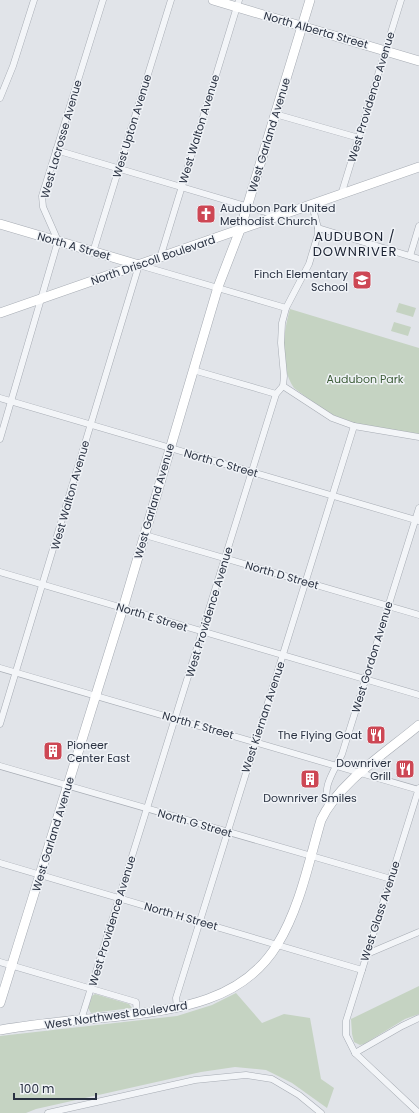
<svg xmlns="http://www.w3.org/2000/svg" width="419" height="1113" font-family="Poppins,sans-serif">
<rect width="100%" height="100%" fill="#e1e4e9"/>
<!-- green -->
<g fill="#c5d3c2">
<polygon points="399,303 416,308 413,317 396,312"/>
<path d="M290,309L419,348V435C394,432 367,430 343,420C325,412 309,399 294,388C279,366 283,333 290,309Z"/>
<polygon points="394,322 411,327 408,336 391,331"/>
<polygon points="419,986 419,1014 405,1019 364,1044 360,1045 354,1042 352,1034 351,1019"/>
<polygon points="236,993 262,1023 284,1014 310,1018 321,1079 334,1088 327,1108 292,1083 266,1070 235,1067 201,1072 36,1109 26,1113 0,1113 0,1036 177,1016 212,1005"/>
<polygon points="95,994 129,1004 132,1008 91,1013 88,1008 92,996"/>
</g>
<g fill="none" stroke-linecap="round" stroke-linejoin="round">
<!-- street casing -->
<g stroke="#a6abb3" stroke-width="7">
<g id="street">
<polyline points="0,98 13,66 34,0"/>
<polyline points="275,114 359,138"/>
<polyline points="56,150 279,216"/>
<polyline points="341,195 401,0"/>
<polyline points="318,228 419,259"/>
<polyline points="93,252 171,0"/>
<polyline points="410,256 419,226"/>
<polyline points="160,258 239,0"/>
<polyline points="193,370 276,394"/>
<polyline points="283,386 332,418 354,426 419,437"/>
<polyline points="0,398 419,521"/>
<polyline points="0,439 58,241 43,207 42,196 103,0"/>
<polyline points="145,535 419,615"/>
<polyline points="0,572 419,695"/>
<polyline points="0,668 419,790"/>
<polyline points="0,724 139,265 286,308"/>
<polyline points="0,766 391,879"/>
<polyline points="419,788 346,1021 346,1035 355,1053 419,1113"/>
<path d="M328,806C322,785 334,772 342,754L419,508"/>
<polyline points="0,863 362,970"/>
<polyline points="367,954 419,932"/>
<polyline points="0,962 136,1002 137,1014"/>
<polyline points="177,1008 176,998 354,426"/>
<polyline points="81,1020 276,394 283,386 284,376 281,343 282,323 286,308 309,264 318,234 318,228 312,205"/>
<polyline points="355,1053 402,1026 419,1018"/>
<polyline points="48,1113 195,1080 246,1075 272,1079 299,1095 321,1113"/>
</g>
</g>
<!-- secondary casing -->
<g stroke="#a6abb3" stroke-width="10">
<g id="secondary">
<polyline points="213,0 419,61"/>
<polyline points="0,224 139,265"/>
<polyline points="0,313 419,167"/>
<polyline points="0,1003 123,608 218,287 240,230 310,0"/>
<path d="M0,1030C40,1023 80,1020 120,1016C179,1009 243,1001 277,945C300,908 309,861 321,820C339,782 387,752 419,725"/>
</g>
</g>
<!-- street -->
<use href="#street" stroke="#f3f5f8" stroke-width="6"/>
<!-- secondary -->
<use href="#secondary" stroke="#fff" stroke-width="9"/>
</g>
<!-- icons -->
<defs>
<g id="church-square" transform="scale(1)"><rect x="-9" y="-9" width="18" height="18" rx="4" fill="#cd4754" stroke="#f0f3f7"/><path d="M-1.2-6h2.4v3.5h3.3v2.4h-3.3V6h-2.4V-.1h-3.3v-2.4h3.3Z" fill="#fff"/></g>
<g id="school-square" transform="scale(1)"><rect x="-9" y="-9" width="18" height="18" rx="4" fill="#cd4754" stroke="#f0f3f7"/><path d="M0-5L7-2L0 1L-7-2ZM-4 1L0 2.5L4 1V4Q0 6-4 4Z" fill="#fff"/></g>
<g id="restaurant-square" transform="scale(1)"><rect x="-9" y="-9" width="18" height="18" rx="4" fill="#cd4754" stroke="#f0f3f7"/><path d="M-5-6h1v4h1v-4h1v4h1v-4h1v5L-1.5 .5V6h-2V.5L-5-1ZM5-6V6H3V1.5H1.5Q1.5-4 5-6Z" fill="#fff"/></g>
<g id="building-square" transform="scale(1)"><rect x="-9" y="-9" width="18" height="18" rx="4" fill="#cd4754" stroke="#f0f3f7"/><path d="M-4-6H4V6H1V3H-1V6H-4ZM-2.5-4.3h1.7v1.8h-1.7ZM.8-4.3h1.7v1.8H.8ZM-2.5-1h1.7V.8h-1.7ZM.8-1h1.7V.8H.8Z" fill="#fff"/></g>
</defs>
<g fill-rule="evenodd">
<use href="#church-square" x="206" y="214"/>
<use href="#school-square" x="362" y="280"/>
<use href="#restaurant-square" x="376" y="735"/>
<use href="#building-square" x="53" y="751"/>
<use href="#restaurant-square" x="405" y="769"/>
<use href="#building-square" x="310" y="779"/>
</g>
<g text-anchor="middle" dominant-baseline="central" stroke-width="3" stroke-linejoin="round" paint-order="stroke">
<!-- street labels -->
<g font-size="11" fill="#293141" stroke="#f0f3f7">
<text transform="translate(316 30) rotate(16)">North Alberta Street</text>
<text transform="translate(371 97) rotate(-73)">West Providence Avenue</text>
<text transform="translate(132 126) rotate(-73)">West Upton Avenue</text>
<text transform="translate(199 129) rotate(-73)">West Walton Avenue</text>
<text transform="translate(269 135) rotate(-73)">West Garland Avenue</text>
<text transform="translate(61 139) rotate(-74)">West Lacrosse Avenue</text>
<text transform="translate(74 246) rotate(16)">North A Street</text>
<text transform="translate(153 260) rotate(-19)">North Driscoll Boulevard</text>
<text transform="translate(221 463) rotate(16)">North C Street</text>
<text transform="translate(70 495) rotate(-74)">West Walton Avenue</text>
<text transform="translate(154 501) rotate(-74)">West Garland Avenue</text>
<text transform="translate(282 575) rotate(16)">North D Street</text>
<text transform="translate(209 612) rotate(-73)">West Providence Avenue</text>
<text transform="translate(152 617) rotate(17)">North E Street</text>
<text transform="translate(372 657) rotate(-73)">West Gordon Avenue</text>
<text transform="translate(263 717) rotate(-72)">West Kiernan Avenue</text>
<text transform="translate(198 725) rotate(16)">North F Street</text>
<text transform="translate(195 823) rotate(16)">North G Street</text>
<text transform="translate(53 834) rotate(-73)">West Garland Avenue</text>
<text transform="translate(380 911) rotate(-72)">West Glass Avenue</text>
<text transform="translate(181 916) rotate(16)">North H Street</text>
<text transform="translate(112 921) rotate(-73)">West Providence Avenue</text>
<text transform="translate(116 1015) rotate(-8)">West Northwest Boulevard</text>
</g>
<!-- poi labels -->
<g font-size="11" fill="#293141" stroke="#f0f3f7" text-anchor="end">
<text x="220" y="208" text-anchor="start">Audubon Park United<tspan x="220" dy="13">Methodist Church</tspan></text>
<text x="348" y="274">Finch Elementary<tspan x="348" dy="13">School</tspan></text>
<text x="362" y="735">The Flying Goat</text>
<text x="67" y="745" text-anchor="start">Pioneer<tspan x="67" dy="13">Center East</tspan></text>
<text x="391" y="763">Downriver<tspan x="391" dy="13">Grill</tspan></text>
<text x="310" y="798" text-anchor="middle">Downriver Smiles</text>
</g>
<!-- park labels -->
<g font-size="11" fill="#3c5c37" stroke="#f0f3f7">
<text x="365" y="379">Audubon Park</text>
</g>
<!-- quarter labels -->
<g font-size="13" letter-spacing="1" fill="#1b2232" stroke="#f0f3f7">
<text x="355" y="236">AUDUBON /<tspan x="355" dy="15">DOWNRIVER</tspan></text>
</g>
</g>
<!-- scale -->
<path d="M14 1093v6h82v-6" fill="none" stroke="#293141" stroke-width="2"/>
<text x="20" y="1093" font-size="12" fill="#293141" stroke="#f0f3f7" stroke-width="3" paint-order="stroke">100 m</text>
</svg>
